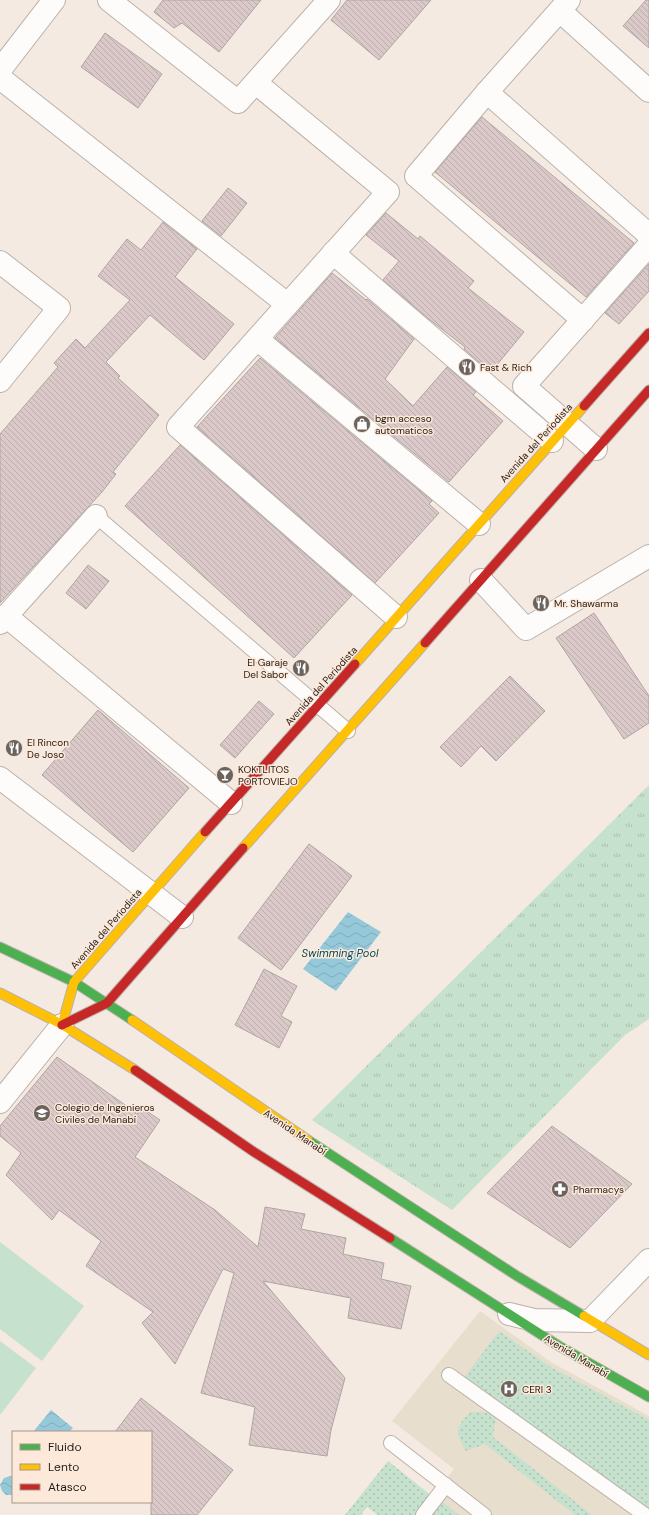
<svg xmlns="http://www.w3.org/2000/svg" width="649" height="1515" font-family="'DM Sans',sans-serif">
<defs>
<pattern id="grass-dots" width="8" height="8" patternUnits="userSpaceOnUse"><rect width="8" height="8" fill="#c6e1cd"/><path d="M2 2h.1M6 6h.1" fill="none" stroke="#aac0af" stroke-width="1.8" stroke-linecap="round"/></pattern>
<pattern id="park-tufts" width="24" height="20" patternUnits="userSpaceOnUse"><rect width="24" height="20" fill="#c6e1cd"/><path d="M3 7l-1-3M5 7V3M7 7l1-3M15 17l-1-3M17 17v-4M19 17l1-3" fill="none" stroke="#aac0af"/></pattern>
<pattern id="water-waves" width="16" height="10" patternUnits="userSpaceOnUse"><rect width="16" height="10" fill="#95c9d9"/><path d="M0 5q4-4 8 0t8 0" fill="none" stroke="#80acba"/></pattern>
<pattern id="building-back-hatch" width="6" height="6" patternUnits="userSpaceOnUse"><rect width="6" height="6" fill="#dbc9c9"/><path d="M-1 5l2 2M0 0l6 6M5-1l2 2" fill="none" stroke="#bcacac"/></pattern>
</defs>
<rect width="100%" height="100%" fill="#f5eae1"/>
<!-- medical -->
<polygon fill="#e8dece" points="480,1311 551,1362 649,1416 649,1515 419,1515 454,1469 392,1421"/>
<!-- grass -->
<g fill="url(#grass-dots)">
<polygon points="499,1331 551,1367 649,1420 649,1509 464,1378"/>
<path d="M471,1412H481L496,1415L493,1437L592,1515H575L485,1444L466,1451C455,1434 455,1426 471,1412Z"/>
<polygon points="388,1461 433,1497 419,1515 378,1515 367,1507 361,1515 345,1515"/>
<polygon points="440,1500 459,1515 429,1515"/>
</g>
<!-- park -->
<polygon fill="url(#park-tufts)" points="649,785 649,1019 625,1035 452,1210 312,1120"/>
<!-- garden -->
<g fill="#c6e1cd">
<polygon points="0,1242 84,1306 42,1361 0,1329"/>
<polygon points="0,1341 36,1368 0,1415"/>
</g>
<!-- water -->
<g fill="url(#water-waves)">
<polygon points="348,912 381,932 336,991 303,969"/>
<polygon points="51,1410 73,1428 69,1432 33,1432"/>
<polygon points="10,1476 13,1477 13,1495 6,1495 2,1491 0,1485 4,1478"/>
</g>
<!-- building -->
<g fill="url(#building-back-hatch)" stroke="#aea5a2">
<polygon points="163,0 261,0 219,52 182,23 174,28 154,12"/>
<polygon points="347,0 431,0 379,60 331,20"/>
<polygon points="646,0 649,0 649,48 623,26"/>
<polygon points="105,33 162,74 138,108 81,67"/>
<polygon points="482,117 634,243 586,297 435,172"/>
<polygon points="228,188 247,203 221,236 202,221"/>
<polygon points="386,213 418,239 420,236 474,281 468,288 524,332 491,372 464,349 465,347 429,319 383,280 399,261 366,235"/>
<polygon points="163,222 197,249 175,277 234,324 204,360 150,315 106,362 120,376 118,378 159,415 113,472 116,474 102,492 0,603 0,434 58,367 54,363 76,339 85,348 130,300 98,276 127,239 141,250"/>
<polygon points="649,264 649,291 619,324 605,313"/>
<polygon points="332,273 366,300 367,299 414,339 385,379 413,406 447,367 476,392 473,395 503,421 449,482 275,338"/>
<polygon points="260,358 432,501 429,504 439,513 375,583 197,427"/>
<polygon points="180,445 352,595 294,658 125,506"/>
<polygon points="88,565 109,581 86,609 66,593"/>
<polygon points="594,613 649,696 649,723 624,739 556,638"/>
<polygon points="510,676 545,711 496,761 481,746 461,767 440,747"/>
<polygon points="259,701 274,714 235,758 220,745"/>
<polygon points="98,710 189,788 133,852 42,775"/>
<polygon points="309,844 352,876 281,970 238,938"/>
<polygon points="264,969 297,986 281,1016 292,1022 279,1048 235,1025"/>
<polygon points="57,1057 138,1114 142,1108 160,1120 135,1157 215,1210 258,1247 265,1207 305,1214 301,1229 346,1238 343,1254 384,1263 381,1279 411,1286 401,1329 348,1318 351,1298 263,1281 345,1378 331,1430 327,1456 249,1445 255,1407 201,1393 234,1273 223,1269 175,1364 142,1323 153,1312 86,1266 101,1241 59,1210 52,1220 6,1175 21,1153 0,1136 0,1126"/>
<polygon points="552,1126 632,1184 570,1248 487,1193"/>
<polygon points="141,1398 233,1470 197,1515 151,1515 151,1432 115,1432"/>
</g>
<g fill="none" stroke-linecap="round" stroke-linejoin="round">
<!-- lane casing -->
<g stroke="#bab1aa" stroke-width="16">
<g id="lane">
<polyline points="96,516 348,731"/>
<polyline points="449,1375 645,1515"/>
<polyline points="391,1443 484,1515"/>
<polyline points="423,1515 446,1485"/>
</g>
</g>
<!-- street casing -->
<g stroke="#bab1aa" stroke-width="24">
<g id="street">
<polyline points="109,0 238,102 329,0"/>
<polyline points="569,0 487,92 416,176 583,320"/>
<polyline points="560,11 649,91"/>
<polyline points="0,70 54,0"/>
<polyline points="0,78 287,304"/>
<polyline points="256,83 388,192 178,427 396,617"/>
<polyline points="487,92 649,235"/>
<polyline points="333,253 552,441"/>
<polyline points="0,262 59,308 0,381"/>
<polyline points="257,339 479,524"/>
<polyline points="596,449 524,386 649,245"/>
<polyline points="481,580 526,629 649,556"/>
<polyline points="6,616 231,803"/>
<polyline points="0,623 96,516"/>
<polyline points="0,778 182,917"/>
<polyline points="0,1102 62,1025"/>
<polyline points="509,1314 534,1320 590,1321 649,1260"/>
</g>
</g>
<!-- fast casing -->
<g stroke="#bab1aa" stroke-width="11">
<g id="fast">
<polyline points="0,947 74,982 132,1020"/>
<polyline points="308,1140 517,1276 584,1316"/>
<polyline points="390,1238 559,1346 649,1397"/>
</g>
</g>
<!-- slow casing -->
<g stroke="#bab1aa" stroke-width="11">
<g id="slow">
<polyline points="355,664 584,406"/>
<polyline points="243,848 425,643"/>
<polyline points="0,993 61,1024 135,1070"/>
<polyline points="132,1020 308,1140"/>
<polyline points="62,1025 74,982 205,832"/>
<polyline points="584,1316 649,1355"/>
</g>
</g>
<!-- jam casing -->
<g stroke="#bab1aa" stroke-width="11">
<g id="jam">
<polyline points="584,406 649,333"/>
<polyline points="425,643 649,390"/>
<polyline points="205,832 355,664"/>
<polyline points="62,1025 107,1003 243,848"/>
<polyline points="135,1070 254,1152 390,1238"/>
</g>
</g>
<!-- lane -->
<use href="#lane" stroke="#fefcfa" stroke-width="14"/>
<!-- street -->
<use href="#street" stroke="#fefcfa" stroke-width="22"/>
<!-- fast -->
<use href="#fast" stroke="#4caf50" stroke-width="9"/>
<!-- slow -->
<use href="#slow" stroke="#ffc107" stroke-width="9"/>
<!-- jam -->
<use href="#jam" stroke="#c62828" stroke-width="9"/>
</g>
<!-- icons -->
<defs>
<g id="restaurant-disc" transform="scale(0.9)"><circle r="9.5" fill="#6c635d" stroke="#fde9d9"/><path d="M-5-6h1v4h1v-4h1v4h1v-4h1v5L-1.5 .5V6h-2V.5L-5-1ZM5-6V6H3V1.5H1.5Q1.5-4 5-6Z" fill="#fff"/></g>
<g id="shop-disc" transform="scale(0.9)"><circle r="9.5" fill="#6c635d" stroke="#fde9d9"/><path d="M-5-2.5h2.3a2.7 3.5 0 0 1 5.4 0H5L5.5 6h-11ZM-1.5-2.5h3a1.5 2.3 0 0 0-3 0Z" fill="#fff"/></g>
<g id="bar-disc" transform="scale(0.9)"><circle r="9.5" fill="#6c635d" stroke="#fde9d9"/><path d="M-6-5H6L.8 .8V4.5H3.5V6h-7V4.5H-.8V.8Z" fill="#fff"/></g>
<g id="school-disc" transform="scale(0.9)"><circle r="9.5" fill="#6c635d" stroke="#fde9d9"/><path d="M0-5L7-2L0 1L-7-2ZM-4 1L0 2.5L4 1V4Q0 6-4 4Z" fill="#fff"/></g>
<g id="pharmacy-disc" transform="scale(0.9)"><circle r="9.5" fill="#6c635d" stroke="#fde9d9"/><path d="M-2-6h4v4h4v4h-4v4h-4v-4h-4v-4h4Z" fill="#fff"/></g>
<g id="hospital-disc" transform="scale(0.9)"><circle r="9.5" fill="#6c635d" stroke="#fde9d9"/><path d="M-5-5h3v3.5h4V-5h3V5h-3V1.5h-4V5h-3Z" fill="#fff"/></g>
</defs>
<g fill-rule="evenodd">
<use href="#restaurant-disc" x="467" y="367"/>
<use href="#shop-disc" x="362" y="424"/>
<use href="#restaurant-disc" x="541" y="603"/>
<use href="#restaurant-disc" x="301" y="668"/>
<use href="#restaurant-disc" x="14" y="748"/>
<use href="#bar-disc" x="225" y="775"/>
<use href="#school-disc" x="42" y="1113"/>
<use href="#pharmacy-disc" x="560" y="1189"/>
<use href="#hospital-disc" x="509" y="1389"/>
</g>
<g text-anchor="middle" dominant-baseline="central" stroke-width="3" stroke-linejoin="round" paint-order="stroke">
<!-- poi labels -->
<g font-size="10" fill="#221b16" stroke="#fde9d9" text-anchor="start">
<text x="480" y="367">Fast &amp; Rich</text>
<text x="375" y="418">bgm acceso<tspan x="375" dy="12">automaticos</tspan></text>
<text x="554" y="603">Mr. Shawarma</text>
<text x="288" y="662" text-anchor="end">El Garaje<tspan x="288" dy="12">Del Sabor</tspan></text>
<text x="27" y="742">El Rincon<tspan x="27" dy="12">De Joso</tspan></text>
<text x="238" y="769">KOKTLITOS<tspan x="238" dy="12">PORTOVIEJO</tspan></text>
<text x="55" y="1107">Colegio de Ingenieros<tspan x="55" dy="12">Civiles de Manabí</tspan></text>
<text x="573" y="1189">Pharmacys</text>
<text x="522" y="1389">CERI 3</text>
</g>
<!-- street labels -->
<g font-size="10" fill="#221b16" stroke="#fde9d9">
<text transform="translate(536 443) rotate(-48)">Avenida del Periodista</text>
<text transform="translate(321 686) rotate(-48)">Avenida del Periodista</text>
<text transform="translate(106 929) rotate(-49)">Avenida del Periodista</text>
<text transform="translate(295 1132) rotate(34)">Avenida Manabí</text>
<text transform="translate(576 1356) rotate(31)">Avenida Manabí</text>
</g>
<!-- water labels -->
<g font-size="11" font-style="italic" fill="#034b5e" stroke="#fde9d9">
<text x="340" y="953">Swimming Pool</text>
</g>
</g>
<!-- legend -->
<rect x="12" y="1431" width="140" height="72" fill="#fde9d9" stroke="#a5978b"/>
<rect x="20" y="1444" width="20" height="6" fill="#4caf50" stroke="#a5978b"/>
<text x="48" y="1451" font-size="12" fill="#221b16">Fluido</text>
<rect x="20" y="1464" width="20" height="6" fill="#ffc107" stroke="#a5978b"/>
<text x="48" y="1471" font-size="12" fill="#221b16">Lento</text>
<rect x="20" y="1484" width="20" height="6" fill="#c62828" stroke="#a5978b"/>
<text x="48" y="1491" font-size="12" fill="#221b16">Atasco</text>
</svg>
